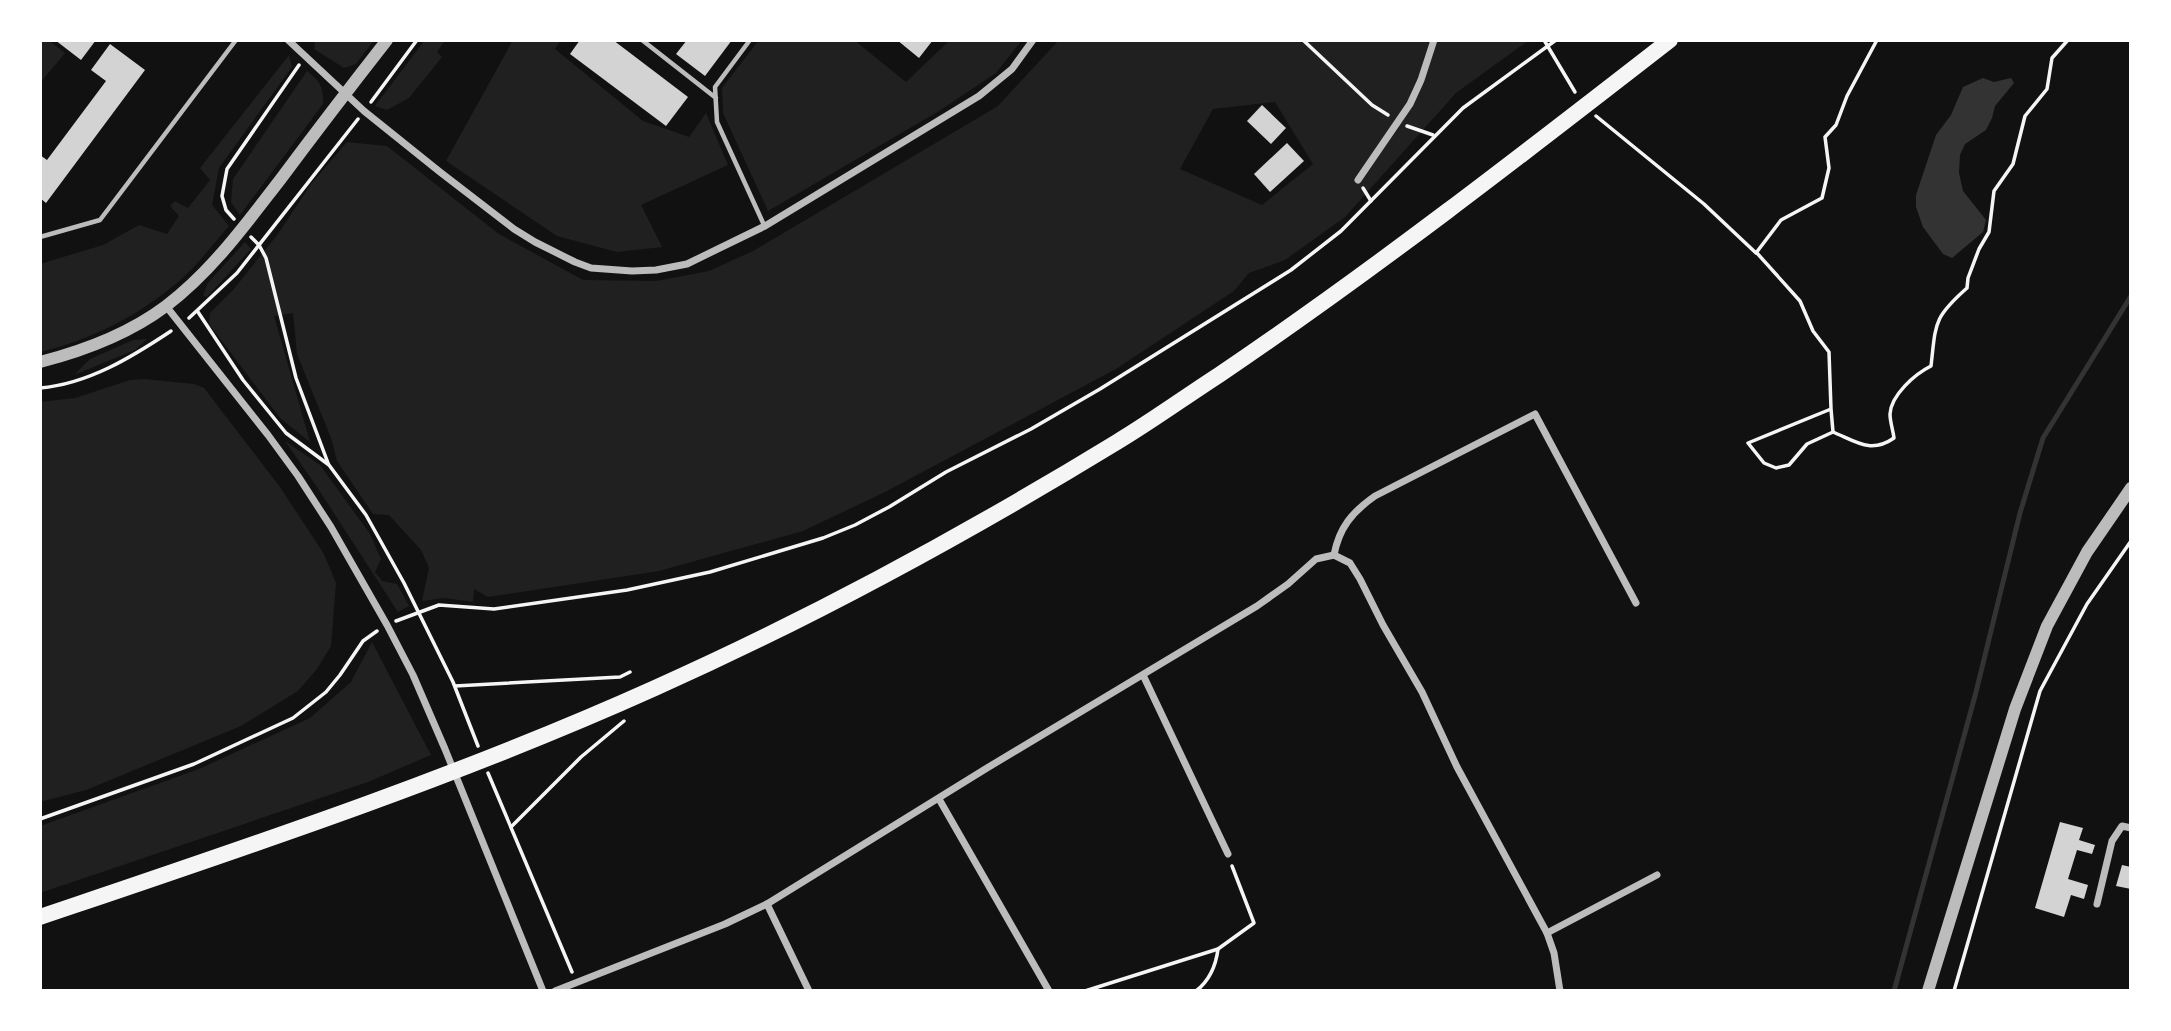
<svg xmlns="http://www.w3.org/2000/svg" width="2171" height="1031" font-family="'Noto Sans',sans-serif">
<rect width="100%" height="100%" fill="#111"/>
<!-- green -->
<g fill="#202020" fill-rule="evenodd">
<polygon points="40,40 48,40 65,53 40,83"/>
<polygon points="315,40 374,40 356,64 344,68 314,49"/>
<polygon points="425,40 445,40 437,52 442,57 409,98 387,110 375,106"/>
<polygon points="513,40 561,40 555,49 643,121 689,137 706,113 728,165 641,205 662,247 617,252 557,236 446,161"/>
<polygon points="759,40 854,40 906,82 950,40 1022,40 996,73 939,111 768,211 723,113 722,88"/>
<path d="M1059,40H1529L1456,93L1345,217L1285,260L1249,273L1234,291L1116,369L885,492L803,531L659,571L488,597L474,589L473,602L445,598L422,601L429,568L421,550L389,515L373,514L337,461L331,438L297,354L293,313L274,316L310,442L280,418L209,324L210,313L233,290L278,234L311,184L347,142L387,146L499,234L583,280L656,281L709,271L753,251L998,106ZM1275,102L1313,164L1262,205L1180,169L1213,109Z"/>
<path d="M289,55L292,67L219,168L212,205L229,226C213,244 197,266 178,282C138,316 91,340 40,352V264L103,245L139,225L167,234L179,216L170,206L175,201L188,208L210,180L200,168Z"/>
<path d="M307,71C320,81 324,88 323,104L240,215L231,202L233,179Z"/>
<polygon points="245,242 251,249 207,297 203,295 208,283"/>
<polygon points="147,339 135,350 74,375 90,359 133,340"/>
<polygon points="143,379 194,384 204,388 280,487 324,554 336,583 331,646 317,669 298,691 241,726 86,790 40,802 40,402 75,398 130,380"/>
<polygon points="285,441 320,465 370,534 381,559 375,572 382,581 397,584 409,606 398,612 317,487"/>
<polygon points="372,642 431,755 368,782 40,893 40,826 199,769 310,718 351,682"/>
</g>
<!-- water -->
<polygon fill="#333" points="1983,78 1994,82 2011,78 2014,83 1995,106 1992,118 1986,130 1965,144 1960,155 1959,173 1963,191 1986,220 1983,232 1952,258 1943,254 1923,227 1916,207 1916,195 1936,135 1951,115 1963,87"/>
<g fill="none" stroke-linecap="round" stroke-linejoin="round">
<!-- stream -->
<polyline stroke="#333" stroke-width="5" points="1894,991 1975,696 2020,513 2043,438 2131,296"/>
</g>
<!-- building -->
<g fill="#d3d3d3">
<polygon points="55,40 96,40 81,60"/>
<polygon points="580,40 613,40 688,97 666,126 570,54"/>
<polygon points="687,40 732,40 705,76 676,54"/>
<polygon points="897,40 933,40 919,58"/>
<polygon points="110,44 145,70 46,203 40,198 40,155 47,160 106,81 91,70"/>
<polygon points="1262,105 1286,128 1271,144 1247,121"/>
<polygon points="1287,143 1304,161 1270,192 1254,174"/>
<polygon points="2060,822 2083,828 2079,840 2095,845 2092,854 2077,850 2068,879 2088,885 2084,899 2071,895 2064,917 2035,908"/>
<polygon points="2122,865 2131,867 2131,889 2116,886"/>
</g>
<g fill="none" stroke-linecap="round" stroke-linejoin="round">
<!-- path -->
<g stroke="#f5f5f5" stroke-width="3.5">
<polyline points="1303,40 1372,105 1388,115"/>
<polyline points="1544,40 1575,92"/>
<polyline points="371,102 417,40"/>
<polyline points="1596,116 1704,204 1756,253 1781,220 1822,198 1829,168 1825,137 1836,125 1847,96 1877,40"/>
<polyline points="1407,126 1433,135"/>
<polyline points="1363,188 1371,201"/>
<polyline points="234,219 226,210 222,196 227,169 299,65"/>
<polyline points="251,237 259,245 266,258 296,378 328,463"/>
<polyline points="1756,252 1800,301 1813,331 1829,352 1831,409 1748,443 1764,463 1776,468 1789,465 1807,444 1833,432 1831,409"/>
<polyline points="198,312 243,380 286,433 329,465 366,515 404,583 453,682 478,746"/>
<polyline points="189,318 237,273 358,119"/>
<path d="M40,388C88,384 132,357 171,331"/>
<path d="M1833,432C1857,442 1871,454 1894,438C1893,430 1890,422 1890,414C1891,395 1915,374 1931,366C1936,323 1933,318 1967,288L1968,278L1979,249L1989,232L1994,191L2013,164L2025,116L2047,89L2052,58L2068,40"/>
<polyline points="396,621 439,605 494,609 627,590 710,572 823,538 855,525 889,507 946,472 1031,429 1100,389 1291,270 1341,231 1463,108 1556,40"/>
<polyline points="455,686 620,677 630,672"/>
<polyline points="488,773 572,972"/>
<polyline points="40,819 194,764 293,718 326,692 340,675 363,641 377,631"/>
<polyline points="511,827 581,757 624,721"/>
<polyline points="1085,991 1218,949 1254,923 1232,866"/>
<path d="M1196,991C1209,981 1216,965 1218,949"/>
<polyline points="1954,991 2040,691 2087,604 2131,541"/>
</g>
<!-- service -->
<g stroke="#bcbcbc" stroke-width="4.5">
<polyline points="642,40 716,98"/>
<polyline points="750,40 715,87 717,122 764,225"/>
<polyline points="40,237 100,220 236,40"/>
</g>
<!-- minor -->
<g stroke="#bcbcbc" stroke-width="7">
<polyline points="288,40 364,111 440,172 514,229 535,242 575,262 591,268 632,271 656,270 687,264 765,226 979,96 1012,69 1033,40"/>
<polyline points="1358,180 1410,104 1421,80 1434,40"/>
<polyline points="166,306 268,435 298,476 331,527 387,625 413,675 445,749 543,991"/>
<path d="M1334,555C1339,528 1352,512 1375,496L1535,414L1636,603"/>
<polyline points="1143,675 1228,854"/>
<polyline points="939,799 1049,991"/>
<polyline points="767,904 809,991"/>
<polyline points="2097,904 2112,841 2122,826 2131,828"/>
<polyline points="1547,933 1657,875"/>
<polyline points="555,991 725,924 767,904 987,768 1257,606 1288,584 1316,559 1334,555 1350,563 1360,579 1383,625 1422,692 1457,767 1547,933 1554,953 1560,991"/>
</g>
<!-- tertiary -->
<g stroke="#bcbcbc" stroke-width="12">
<path d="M40,362C83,351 130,333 166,306C212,271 245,225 280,180C315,133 351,86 387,40"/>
<polyline points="1928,991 2015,709 2047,626 2087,552 2131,488"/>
</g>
<!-- trunk -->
<path stroke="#f5f5f5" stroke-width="16" d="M40,917C247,847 455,778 655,688C814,617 968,533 1117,442C1152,421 1185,397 1219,375C1374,270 1522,155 1670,40"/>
</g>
<!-- border -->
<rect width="2171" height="1031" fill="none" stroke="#ffffff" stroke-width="84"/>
</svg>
